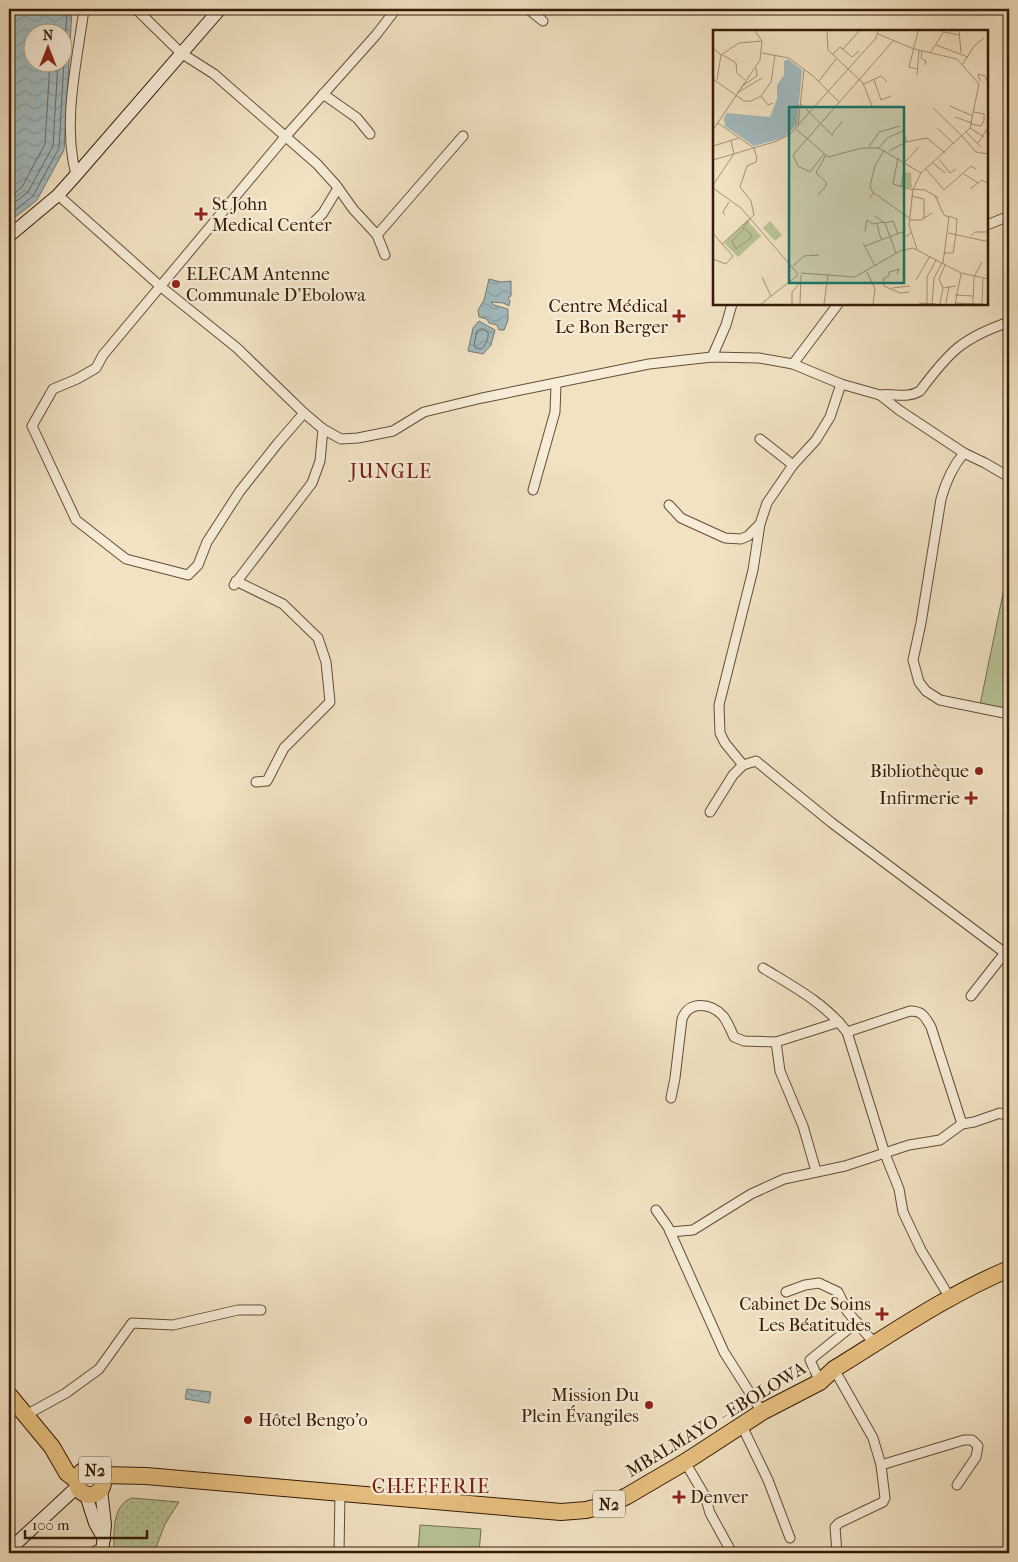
<svg xmlns="http://www.w3.org/2000/svg" width="1018" height="1562" font-family="'IM FELL French Canon',serif">
<defs>
<pattern id="park-dots" width="8" height="8" patternUnits="userSpaceOnUse" patternTransform="scale(1.25)"><rect width="8" height="8" fill="#b8c495"/><path d="M2 2h.1M6 6h.1" fill="none" stroke="#9fa87f" stroke-width="1.8" stroke-linecap="round"/></pattern>
<pattern id="water-waves" width="16" height="10" patternUnits="userSpaceOnUse" patternTransform="scale(1.25)"><rect width="16" height="10" fill="#a1babf"/><path d="M0 5q4-4 8 0t8 0" fill="none" stroke="#8b9fa3"/></pattern>
</defs>
<rect width="100%" height="100%" fill="#f1e2c2"/>
<filter id="stains"><feTurbulence type="fractalNoise" baseFrequency=".004" numOctaves="4"/><feColorMatrix values="0 0 0 0 .2 0 0 0 0 .09 0 0 0 0 .02 0 0 0 .5 -.17"/></filter>
<radialGradient id="worn" r=".72"><stop offset=".6" stop-color="#630" stop-opacity="0"/><stop offset="1" stop-color="#630" stop-opacity=".3"/></radialGradient>
<!-- grass -->
<g fill="#b8c495" stroke="#76704e">
<polygon points="1007,574 1009,574 1009,712 980,705"/>
<polygon points="420,1525 481,1529 479,1553 418,1553"/>
</g>
<!-- park -->
<path fill="url(#park-dots)" stroke="#76704e" d="M132,1498L179,1502L165,1524L154,1553H114C114,1535 111,1505 132,1498Z"/>
<!-- water -->
<g fill="url(#water-waves)" stroke="#767a75" fill-rule="evenodd">
<path d="M9,9H72L64,150L37,200L9,222ZM32,32H62V62H32Z"/>
<polygon points="489,279 501,282 511,281 511,296 508,298 510,301 509,306 503,303 491,302 494,305 508,309 508,320 504,330 499,330 497,325 489,323 487,319 479,317 478,310 484,300"/>
<polygon points="479,321 495,330 491,345 483,354 468,351 473,328"/>
<polygon points="187,1389 211,1392 209,1403 185,1399"/>
</g>
<g fill="none" stroke-linecap="round" stroke-linejoin="round">
<!-- shore -->
<g stroke="#6b6a62" stroke-width="1">
<polyline points="9,198 22,187 45,144 50,62"/>
<polyline points="9,207 28,192 53,146 58,62"/>
<polyline points="9,215 33,196 59,148 67,9"/>
<path d="M482,329L488,332C489,337 486,346 481,349L476,348L474,345L477,331Z"/>
</g>
<!-- street casing -->
<g stroke="#644d35" stroke-width="11">
<g id="street">
<polyline points="136,9 181,53 214,74 317,164 336,185 353,209 377,235 385,255"/>
<polyline points="528,9 543,21"/>
<polyline points="323,94 357,118 370,134"/>
<path d="M76,175C62,122 77,62 84,9"/>
<polyline points="58,195 160,286 237,348 304,413 323,429 341,439 358,438 393,431 424,412 482,398 649,364 712,357 759,358 793,364 841,384 880,395 899,410 964,453 985,463 1009,477"/>
<polyline points="987,225 1009,216"/>
<polyline points="310,226 323,213 338,188"/>
<polyline points="377,235 463,136"/>
<polyline points="712,357 726,325 732,304"/>
<polyline points="793,364 838,304"/>
<path d="M880,395C895,393 907,399 920,391C949,352 962,338 1009,322"/>
<polyline points="304,413 278,443 240,491 207,542 198,565 188,575 126,559 76,520 32,426 53,389 77,379 96,368 103,355 285,137 376,35 396,9"/>
<polyline points="760,439 793,465"/>
<path d="M964,453C952,467 946,481 941,499L921,623L913,660L919,682L926,691L940,700L1009,714"/>
<polyline points="533,490 555,412 556,384"/>
<polyline points="669,505 681,518 725,538 741,539 748,536 760,524"/>
<polyline points="236,581 283,604 318,638 326,662 330,702 284,748 267,781 256,782"/>
<polyline points="234,585 312,483 320,461 323,429"/>
<polyline points="743,765 725,743 720,733 719,705 753,570 760,524 767,503 793,465 816,440 830,417 841,384"/>
<polyline points="710,812 733,775 743,765 756,761 832,823 1009,956"/>
<path d="M763,968C794,987 825,1003 847,1032L885,1154L899,1189L903,1212L921,1250L950,1298"/>
<polyline points="971,996 1004,954"/>
<path d="M847,1032L910,1011C923,1011 925,1017 931,1027L962,1124"/>
<polyline points="776,1042 780,1071 803,1126 816,1171"/>
<path d="M671,1098L675,1078L682,1019C689,1000 711,1003 723,1016C728,1022 731,1031 734,1037L744,1041L776,1042L839,1022"/>
<polyline points="656,1210 668,1227 724,1352 762,1412"/>
<polyline points="670,1232 693,1230 751,1194 784,1179 845,1166 909,1145 940,1140 962,1124 974,1122 1000,1113 1007,1116 1009,1121"/>
<polyline points="786,1292 805,1285 819,1283 838,1292 847,1311 875,1344"/>
<polyline points="834,1369 873,1438 881,1465 885,1498 883,1502 839,1523 835,1527 837,1553"/>
<polyline points="820,1382 810,1360 857,1322"/>
<polyline points="26,1415 66,1393 99,1369 132,1323 173,1325 238,1310 261,1310"/>
<polyline points="742,1426 768,1480 790,1538"/>
<polyline points="685,1462 705,1496 710,1513 732,1553"/>
<polyline points="881,1465 964,1440 972,1440 978,1446 976,1457 957,1485"/>
<polyline points="92,1553 97,1550 102,1549"/>
<polyline points="339,1553 340,1493"/>
</g>
</g>
<!-- secondary casing -->
<g stroke="#351b06" stroke-width="14">
<g id="secondary">
<polyline points="9,236 58,195 76,175 220,9"/>
<polyline points="101,1489 105,1525 102,1553"/>
<polyline points="86,1495 95,1523 104,1539"/>
<polyline points="9,1550 77,1487"/>
</g>
</g>
<!-- highway casing -->
<g stroke="#351b06" stroke-width="18">
<g id="highway">
<polyline points="9,1395 52,1447 67,1473 76,1480"/>
<circle cx="90" cy="1482" r="13"/>
<path d="M101,1475L146,1476L561,1512L586,1510L610,1504L627,1496L685,1462L762,1412L820,1382L834,1369C891,1334 947,1295 1009,1269"/>
</g>
</g>
<!-- street -->
<use href="#street" stroke="#f6ecd7" stroke-width="9"/>
<!-- secondary -->
<use href="#secondary" stroke="#f6ecd7" stroke-width="12"/>
<!-- highway -->
<use href="#highway" stroke="#e8c181" stroke-width="16"/>
</g>
<!-- markers -->
<g fill="#8f2418" stroke="#f6ecd7" stroke-width="2">
<path d="M198.5 206.5h5v5h5v5h-5v5h-5v-5h-5v-5h5z"/>
<circle cx="176" cy="284" r="5"/>
<path d="M676.5 308.5h5v5h5v5h-5v5h-5v-5h-5v-5h5z"/>
<circle cx="979" cy="771" r="5"/>
<path d="M968.5 790.5h5v5h5v5h-5v5h-5v-5h-5v-5h5z"/>
<path d="M879.5 1306.5h5v5h5v5h-5v5h-5v-5h-5v-5h5z"/>
<circle cx="649" cy="1405" r="5"/>
<circle cx="248" cy="1420" r="5"/>
<path d="M676.5 1489.5h5v5h5v5h-5v5h-5v-5h-5v-5h5z"/>
</g>
<g text-anchor="middle" dominant-baseline="central" stroke-width="4.5" stroke-linejoin="round" paint-order="stroke">
<!-- shield labels -->
<g fill="#f6ecd7" stroke="#6f5a45" stroke-width="1">
<rect x="79" y="1456.5" width="32" height="27" rx="4"/>
<rect x="593" y="1490.5" width="32" height="27" rx="4"/>
</g>
<g font-size="16" font-weight="bold" fill="#351b06">
<text x="95" y="1470">N2</text>
<text x="609" y="1504">N2</text>
</g>
<!-- poi labels -->
<g font-size="18" fill="#351b06" stroke="#f6ecd7" text-anchor="end">
<text x="212" y="204" text-anchor="start">St John<tspan x="212" dy="21">Medical Center</tspan></text>
<text x="186" y="274" text-anchor="start">ELECAM Antenne<tspan x="186" dy="21">Communale D’Ebolowa</tspan></text>
<text x="668" y="306">Centre Médical<tspan x="668" dy="21">Le Bon Berger</tspan></text>
<text x="969" y="771">Bibliothèque</text>
<text x="960" y="798">Infirmerie</text>
<text x="871" y="1304">Cabinet De Soins<tspan x="871" dy="21">Les Béatitudes</tspan></text>
<text x="639" y="1395">Mission Du<tspan x="639" dy="21">Plein Évangiles</tspan></text>
<text x="258" y="1420" text-anchor="start">Hôtel Bengo'o</text>
<text x="690" y="1497" text-anchor="start">Denver</text>
</g>
<!-- street labels -->
<g font-size="18" fill="#351b06" stroke="#f6ecd7">
<text transform="translate(716 1420) rotate(-31)">MBALMAYO - EBOLOWA</text>
</g>
<!-- quarter labels -->
<g font-size="20" letter-spacing="1" fill="#7a1f14" stroke="#f6ecd7">
<text x="391" y="471">JUNGLE</text>
<text x="431" y="1486">CHEFFERIE</text>
</g>
</g>
<!-- overview -->
<g transform="translate(713 30)">
<rect width="275" height="275" fill="#f1e2c2"/>
<path d="M190,142L198,143L199,158L187,157ZM34,190L48,206L25,227L11,213ZM57,191L69,205L62,211L50,198Z" fill="#b8c495"/>
<path d="M75,29L89,40L84,94L70,108L41,116L12,96L11,88L14,83L57,87L64,69V55L71,45V31Z" fill="#a1babf"/>
<path fill="none" stroke="#a69277" stroke-width="1" d="M114,1L115,20L150,53L159,76M246,1L248,23M231,2L247,5M165,4L201,19L244,29L266,54L257,98L208,143L200,159L196,195L204,219M223,15L255,27M0,18L8,25L4,50M130,19L146,1M209,21L208,28L213,31L212,35M218,22L231,1M49,23L76,28L100,46L126,72M8,25L26,13L49,11M10,25L23,33L24,43L32,50M119,25L127,17L139,27L146,21M250,34L261,16L271,8M204,39L196,37L205,1M204,45L206,20M0,49L31,71H38L48,66L58,52L62,25M161,50L168,70L178,66M106,51L123,29M267,51L265,44L272,46L274,51M151,54L168,46L174,52M28,57L44,46L43,38M24,63L49,48M48,66L55,75L60,73M87,73L120,106M237,76L260,86M220,78L249,106M242,87L259,93M258,94L268,96L271,91V84L261,82M85,96L91,40M224,98L241,114M257,98L271,107M83,99L115,127L149,118H166L208,143M0,100L47,30L49,11L42,1M253,102L268,117M119,104L129,92M249,106L263,122L275,124M265,113L274,99M0,116L26,108M156,117L166,102L187,96M166,118L174,108L190,101L194,112M176,121L193,112L214,108L232,123M111,124L97,142L85,136L80,125L180,11M185,128L180,154L200,160M226,129L237,143L243,139M0,130L64,111L77,104L163,8L165,1M192,132L206,117M220,133L232,143M213,139L231,160L258,136L263,139M103,143L113,152V156L105,165M103,143L113,125M251,144L265,153M0,155L21,124L18,111M0,158L28,178L85,244M200,159L212,160L226,168M257,159L269,150L275,154M160,163L157,156L162,136L171,120M198,166L211,169V188M222,166L231,185L236,187L230,233M156,168L161,163L196,188M12,185L10,182L16,172M162,186L172,193L183,223M196,190H208L219,183M172,193L180,191L185,204M164,194L168,209M31,199L19,211L23,219L38,208V204L30,198L37,189M152,201L154,190L160,194L171,192M0,203L9,214L41,185L38,171L27,157L34,136L43,132L44,128L41,118L5,93M235,203L272,211L275,209M258,206L262,202H275M150,213L162,236M152,216L189,202L192,207L198,203M232,223H240L243,204L244,189L236,186M0,229L13,234L20,226L9,214M80,236L91,226L106,225M154,242L162,259L160,274M88,243L142,247L187,221L200,218L248,243L275,249M184,244L186,239L176,242V246L170,249L171,256L187,263L196,262M49,247L58,266M203,250L217,226M179,258L197,256M230,258L226,249L232,235M242,265L260,266M206,273L223,274M233,273L236,256M242,273L269,274L270,249M260,273L261,247L269,232M48,274L85,245M79,274V262L86,254M87,274L88,245M111,274L115,245M214,274V247L223,230M219,274L221,248L229,233M227,274L230,258L243,256M242,274L248,244"/>
<path fill="#0f766e" fill-opacity="0.15" stroke="#0f766e" stroke-width="2.5" d="M76,77H191V253H76Z"/>
<rect width="275" height="275" fill="none" stroke="#351b06" stroke-width="2.5"/>
</g>
<!-- margin -->
<rect width="1018" height="1562" fill="none" stroke="#f1e2c2" stroke-width="30"/>
<rect x="10" y="10" width="998" height="1542" fill="none" stroke="#351b06" stroke-width="2.5"/>
<rect x="15" y="15" width="988" height="1532" fill="none" stroke="#351b06"/>
<!-- north arrow -->
<g transform="translate(48 48)"><circle r="24" fill="#f6ecd7" stroke="#a99883"/>
<path d="M0-4L9 19L0 12L-9 19Z" fill="#8f2418"/>
<text y="-8" font-size="14" font-weight="bold" text-anchor="middle" fill="#351b06">N</text>
</g>
<!-- scale -->
<path d="M25 1530v8h122v-8" fill="none" stroke="#351b06" stroke-width="2.5"/>
<text x="32" y="1530" font-size="15" fill="#351b06" stroke="#f6ecd7" stroke-width="4" paint-order="stroke">100 m</text>
<rect width="100%" height="100%" filter="url(#stains)"/>
<rect width="100%" height="100%" fill="url(#worn)"/>
</svg>
